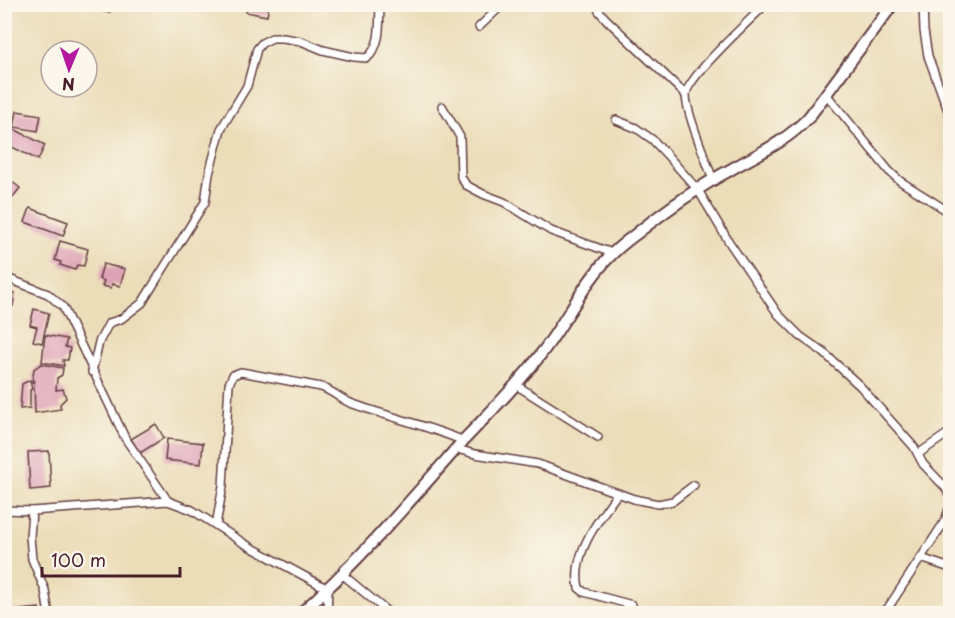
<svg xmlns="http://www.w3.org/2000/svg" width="955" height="618" font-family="'Playpen Sans',sans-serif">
<rect width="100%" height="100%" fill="#fbf7ec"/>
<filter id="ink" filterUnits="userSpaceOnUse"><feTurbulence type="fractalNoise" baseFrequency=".0167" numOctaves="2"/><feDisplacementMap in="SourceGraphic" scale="12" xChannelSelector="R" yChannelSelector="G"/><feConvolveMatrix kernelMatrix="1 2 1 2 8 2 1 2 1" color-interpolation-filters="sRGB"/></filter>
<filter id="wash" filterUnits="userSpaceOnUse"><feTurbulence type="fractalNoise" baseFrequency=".008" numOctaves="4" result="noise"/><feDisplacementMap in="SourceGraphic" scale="24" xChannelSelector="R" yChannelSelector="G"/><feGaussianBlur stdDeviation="1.35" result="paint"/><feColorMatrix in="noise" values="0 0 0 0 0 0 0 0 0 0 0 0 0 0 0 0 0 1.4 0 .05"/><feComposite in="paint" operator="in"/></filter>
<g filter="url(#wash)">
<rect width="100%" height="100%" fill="#ecddb9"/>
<g id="blocks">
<!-- building -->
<g fill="#dea1b6">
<polygon points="248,5 269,5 267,16 246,12"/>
<polygon points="17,111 41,115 38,131 14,127"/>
<polygon points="12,128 45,145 38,160 4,143"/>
<polygon points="5,176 20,188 9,202 5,198"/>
<polygon points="30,208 68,222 63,236 25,222"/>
<polygon points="60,241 88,249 84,266 77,265 75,270 60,265 61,262 55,260"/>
<polygon points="103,264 125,269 120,286 112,284 111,288 102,286 104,281 99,279"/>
<polygon points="4,291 15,293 13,306 4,305"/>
<polygon points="34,309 49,313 42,343 33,341 37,327 30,325"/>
<polygon points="45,335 67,339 65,347 70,348 68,360 63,360 64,366 42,362"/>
<polygon points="41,364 63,368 62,375 57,378 56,390 63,389 66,398 60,404 61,409 35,413 34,381 32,382 34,369"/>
<polygon points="30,380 32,389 30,390 30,408 20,409 22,384"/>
<polygon points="156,424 164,438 140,453 131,439"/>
<polygon points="167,439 203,443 201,464 165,460"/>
<polygon points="49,451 51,488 30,490 28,452"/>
<polygon points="39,608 40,614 10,614 10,611"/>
</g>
</g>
</g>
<g filter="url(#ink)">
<use href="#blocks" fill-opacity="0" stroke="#623c40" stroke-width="1.5"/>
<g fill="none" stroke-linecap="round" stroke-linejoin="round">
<!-- street casing -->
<g stroke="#623c40" stroke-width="10">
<g id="street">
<polyline points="82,4 108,8"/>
<polyline points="596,4 599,11 606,19 685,94"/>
<polyline points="923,4 924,31 928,56 950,116"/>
<polyline points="479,27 503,4"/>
<polyline points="826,94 889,171 900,181 946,210"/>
<polyline points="442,106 460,137 461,177 466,185 483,194 504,202 551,231 612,253"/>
<polyline points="616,120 636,128 653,140 667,155 698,190 729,242 778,314 800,336 823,352 860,386 914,447 923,464 945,487 950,496 950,506 945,521 884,614"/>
<path d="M713,180C706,159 686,113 686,95C686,78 751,19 766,4"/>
<polyline points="4,277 48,294 63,307 125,438 168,501"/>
<path d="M92,372L99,342L109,323L121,319L142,303L205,202L209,174L221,129L247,86L257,49L262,43L272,38H283L301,41L323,50L354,57L367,58C382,46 379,22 380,4"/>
<polyline points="516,385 598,437"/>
<polyline points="457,449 475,454 538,464 634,499 658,504 673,501 694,485"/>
<polyline points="918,454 950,432"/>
<path d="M618,493C599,519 571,554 579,588L584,592L632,605"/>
<polyline points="4,510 32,511 168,501 192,510 245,544 328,589 327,614"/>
<polyline points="32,511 30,537 32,559 45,590 48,609"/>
<path d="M216,525L223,486L229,384L233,375L241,372L321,387C333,391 341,400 353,404C390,417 428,426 464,441"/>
<polyline points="921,558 950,568"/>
<polyline points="342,574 390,614"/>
<polyline points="887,609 903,614"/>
</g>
</g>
<!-- secondary casing -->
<g stroke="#623c40" stroke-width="14">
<path id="secondary" d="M300,614C359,561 410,501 462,442C489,413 517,386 541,354C566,322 583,283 612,254C619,247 628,240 636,234C666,210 697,188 730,170C758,154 787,141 809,117L893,4"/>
</g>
<!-- street -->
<use href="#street" stroke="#fff" stroke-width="7"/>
<!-- secondary -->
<use href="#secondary" stroke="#fff" stroke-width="10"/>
</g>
</g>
<!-- margin -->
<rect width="955" height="618" fill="none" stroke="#fbf7ec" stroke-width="24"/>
<!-- north arrow -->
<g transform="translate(69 69) rotate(182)"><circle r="28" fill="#fbf7ec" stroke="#b4a19f" stroke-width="1.5"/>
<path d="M0-4.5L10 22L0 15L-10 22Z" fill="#b5179e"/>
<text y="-9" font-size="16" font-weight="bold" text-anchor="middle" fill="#4a1f2b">N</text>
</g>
<!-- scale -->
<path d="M42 567v9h138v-9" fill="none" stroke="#4a1f2b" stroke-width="3"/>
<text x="51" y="567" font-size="18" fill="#4a1f2b" stroke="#fbf7ec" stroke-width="4.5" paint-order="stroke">100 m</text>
</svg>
